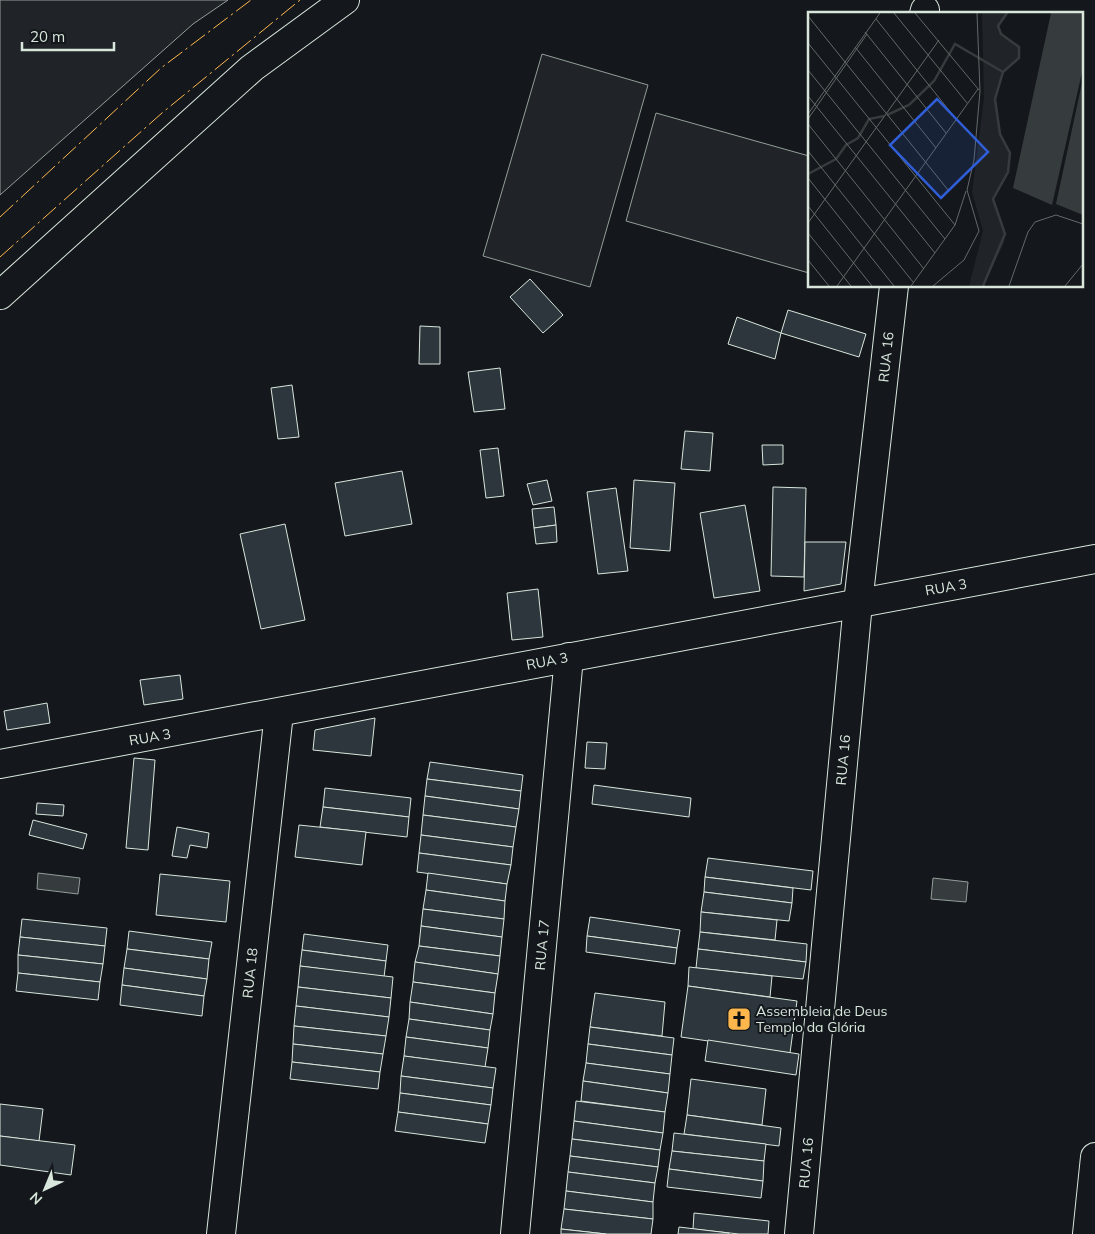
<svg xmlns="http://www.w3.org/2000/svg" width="1095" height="1234" font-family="Mulish,sans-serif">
<rect width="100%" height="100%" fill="#14181c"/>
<!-- green -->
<g fill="#202428" stroke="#939e99">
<polygon points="0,0 228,0 193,24 0,195"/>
<polygon points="542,54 648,85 590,287 483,256"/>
<polygon points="656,113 809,156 809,273 626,221"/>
</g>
<!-- water -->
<g fill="#363b3e" stroke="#939e99">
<polygon points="38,873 80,878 78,894 37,889"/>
<polygon points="933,878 968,882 966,902 931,899"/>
</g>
<!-- building -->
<g fill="#2c363c" stroke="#d8e6dc">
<polygon points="530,279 563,315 543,333 510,297"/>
<polygon points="788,310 866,334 859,357 781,333"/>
<polygon points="737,317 781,333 775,359 728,344"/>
<polygon points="420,326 440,327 440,364 419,364"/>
<polygon points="500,368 505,409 474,412 468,372"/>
<polygon points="292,385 299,437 278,439 271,388"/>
<polygon points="685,431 713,433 710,471 681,469"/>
<polygon points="762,445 783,445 783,464 763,465"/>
<polygon points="498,448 504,496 486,498 480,450"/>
<polygon points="402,471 412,524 345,536 335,483"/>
<polygon points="547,480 552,501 533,505 527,484"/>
<polygon points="634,480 675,483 670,551 630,548"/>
<polygon points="773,487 806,488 804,577 771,576"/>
<polygon points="616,488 628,571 598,574 587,492"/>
<polygon points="745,505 760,591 714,598 700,513"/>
<polygon points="554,507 556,525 534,528 532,509"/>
<polygon points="285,524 305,620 261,629 240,534"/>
<polygon points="556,525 557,542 536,544 534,528"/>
<polygon points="805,542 846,542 841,584 804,591"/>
<polygon points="538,589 543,637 512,640 507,593"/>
<polygon points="180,675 183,699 144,705 140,680"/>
<polygon points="47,703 50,723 7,730 4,711"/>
<polygon points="375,718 371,756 313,750 315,730"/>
<polygon points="587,742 607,743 605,769 585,768"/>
<polygon points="134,758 155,760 148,850 126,848"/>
<polygon points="430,762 523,775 521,791 427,779"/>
<polygon points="427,779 521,791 519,809 425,796"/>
<polygon points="594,785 691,798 689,817 592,804"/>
<polygon points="325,788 411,798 409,817 323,807"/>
<polygon points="425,796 519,809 516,827 423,815"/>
<polygon points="37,803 64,805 63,816 36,814"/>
<polygon points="323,807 409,817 407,837 320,827"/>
<polygon points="423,815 516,827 513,847 421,835"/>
<polygon points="33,820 87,834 83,849 29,835"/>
<polygon points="299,825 366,832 362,865 295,857"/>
<polygon points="177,827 209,833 207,848 190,845 187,858 172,856"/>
<polygon points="421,835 513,847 511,865 419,853"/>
<polygon points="419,853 511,865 507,884 417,872"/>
<polygon points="708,858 813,871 811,890 705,877"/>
<polygon points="428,873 507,884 505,901 426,890"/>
<polygon points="160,874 230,881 226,922 156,915"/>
<polygon points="705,877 793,888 792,903 704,892"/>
<polygon points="426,890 505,901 504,919 423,909"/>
<polygon points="704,892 792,903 789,921 701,912"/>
<polygon points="423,909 504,919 502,937 421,926"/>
<polygon points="701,912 777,920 775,940 700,932"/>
<polygon points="590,917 680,930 677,948 587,936"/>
<polygon points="22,919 107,928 105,946 20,937"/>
<polygon points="421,926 502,937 500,956 419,946"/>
<polygon points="129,931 212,942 209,959 127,949"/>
<polygon points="700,932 807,944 806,962 698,949"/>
<polygon points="304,934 388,945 386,961 302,950"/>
<polygon points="587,936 677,948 675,964 586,952"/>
<polygon points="20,937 105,946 103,964 18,955"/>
<polygon points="419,946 500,956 498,974 415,962"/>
<polygon points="127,949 209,959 207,979 124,968"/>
<polygon points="698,949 806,962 803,979 696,968"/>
<polygon points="302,950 386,961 384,977 300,966"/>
<polygon points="18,955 103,964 100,982 18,973"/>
<polygon points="415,962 498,974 495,993 413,982"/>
<polygon points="300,966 393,977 391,998 298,987"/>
<polygon points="689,967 772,976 770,997 688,986"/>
<polygon points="124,968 207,979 204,996 122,985"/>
<polygon points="18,973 100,982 98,1000 16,991"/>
<polygon points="413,982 495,993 493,1014 410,1002"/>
<polygon points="122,985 204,996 202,1016 120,1005"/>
<polygon points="688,986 797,1001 790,1053 681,1037"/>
<polygon points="298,987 391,998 389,1017 296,1006"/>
<polygon points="595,993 665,1002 662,1036 590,1027"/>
<polygon points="410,1002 493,1014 490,1030 409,1019"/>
<polygon points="296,1006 389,1017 386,1036 294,1026"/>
<polygon points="409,1019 490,1030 488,1048 406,1037"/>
<polygon points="294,1026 386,1036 383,1054 293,1044"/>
<polygon points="590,1027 674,1038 672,1055 588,1044"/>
<polygon points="406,1037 488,1048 485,1067 404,1056"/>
<polygon points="708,1040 799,1054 796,1075 705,1061"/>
<polygon points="293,1044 383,1054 380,1072 292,1062"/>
<polygon points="588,1044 672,1055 670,1074 586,1063"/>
<polygon points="404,1056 496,1068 493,1088 401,1076"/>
<polygon points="292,1062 380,1072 378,1089 290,1079"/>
<polygon points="586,1063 670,1074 668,1093 583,1081"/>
<polygon points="401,1076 493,1088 491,1105 400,1093"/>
<polygon points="691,1079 766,1089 762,1125 687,1115"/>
<polygon points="583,1081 668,1093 665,1112 581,1101"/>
<polygon points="400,1093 491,1105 488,1124 398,1112"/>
<polygon points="576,1101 665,1112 663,1133 574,1121"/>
<polygon points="0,1104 43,1109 39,1141 0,1136"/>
<polygon points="398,1112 488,1124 485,1143 395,1131"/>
<polygon points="687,1115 781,1128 779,1146 684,1134"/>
<polygon points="574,1121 663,1133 660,1150 572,1139"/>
<polygon points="674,1133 766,1144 764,1161 672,1151"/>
<polygon points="0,1136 75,1145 71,1175 0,1165"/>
<polygon points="572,1139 660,1150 658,1167 570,1156"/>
<polygon points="672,1151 764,1161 763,1181 669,1169"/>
<polygon points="570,1156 658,1167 655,1183 568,1172"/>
<polygon points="669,1169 763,1181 761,1198 667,1187"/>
<polygon points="568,1172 655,1183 653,1202 566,1191"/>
<polygon points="566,1191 653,1202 653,1219 564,1209"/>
<polygon points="564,1209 653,1219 651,1234 606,1234 561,1229"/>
<polygon points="694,1213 769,1221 768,1234 739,1234 693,1229"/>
<polygon points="679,1227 729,1233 729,1234 678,1234"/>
<polygon points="561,1229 606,1234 561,1234"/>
</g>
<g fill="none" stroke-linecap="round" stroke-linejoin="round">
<!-- street casing -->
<g stroke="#d8e6dc" stroke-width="30">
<g id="street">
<polyline points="924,14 925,10"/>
<polyline points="0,295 252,68 345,0"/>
<polyline points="0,764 1095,559"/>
<polyline points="221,1234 279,713"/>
<polyline points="515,1234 569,657"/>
<polyline points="799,1234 858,603 894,286"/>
<polyline points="1087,1234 1095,1157"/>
</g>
</g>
<!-- street -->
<use href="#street" stroke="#14181c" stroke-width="28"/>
<!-- power -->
<g stroke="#ffb74d" stroke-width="1" stroke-dasharray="18 4 2.5 4" stroke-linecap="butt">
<polyline points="0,217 161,68 251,0"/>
<polyline points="0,257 162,113 300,0"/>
</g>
</g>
<!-- icons -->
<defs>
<g id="church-square" transform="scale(1.25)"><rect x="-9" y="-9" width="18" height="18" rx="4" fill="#ffb74d" stroke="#14181c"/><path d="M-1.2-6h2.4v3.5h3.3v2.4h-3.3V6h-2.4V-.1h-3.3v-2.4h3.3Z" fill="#111"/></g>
</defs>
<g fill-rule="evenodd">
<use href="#church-square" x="739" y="1019"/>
</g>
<g text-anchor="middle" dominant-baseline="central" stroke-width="4" stroke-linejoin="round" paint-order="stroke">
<!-- street labels -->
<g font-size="14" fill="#d8e6dc" stroke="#14181c">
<text transform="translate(886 357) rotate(-84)">RUA 16</text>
<text transform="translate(946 587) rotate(-10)">RUA 3</text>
<text transform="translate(547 661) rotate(-11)">RUA 3</text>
<text transform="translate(150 737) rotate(-10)">RUA 3</text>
<text transform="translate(843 760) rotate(-85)">RUA 16</text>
<text transform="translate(542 945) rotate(-85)">RUA 17</text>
<text transform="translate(250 973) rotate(-84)">RUA 18</text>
<text transform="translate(806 1163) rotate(-85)">RUA 16</text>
</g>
<!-- poi labels -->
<g font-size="14" fill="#d8e6dc" stroke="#14181c" text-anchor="start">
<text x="756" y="1011">Assembleia de Deus<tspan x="756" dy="16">Templo da Glória</tspan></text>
</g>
</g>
<!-- overview -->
<g transform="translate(808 12)">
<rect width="275" height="275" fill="#14181c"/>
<path d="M174,1H199L190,14L193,22L211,35V46L195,60L187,87L192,122L202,141L200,160L185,187L197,222L196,231L175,274H161L175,219L164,180L176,86Z" fill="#202428"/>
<path d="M243,1H275V56L244,193L205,176ZM275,66V203L248,192Z" fill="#363b3e"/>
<path fill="none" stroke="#363b3e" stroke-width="2.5" d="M79,103L101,93L126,69L147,32L195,60M0,162L28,147L38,133L50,126L61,107L76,104M175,274L197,222L185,187L200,160L202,141L192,122L187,87L195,60L211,46V35L193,22L190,14L199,1"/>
<path fill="none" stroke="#626a69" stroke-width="1" d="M86,1L159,91M107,1L171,78M0,4L140,178M68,7L148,107M57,20L138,121M0,31L147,213M47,35L128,136M0,58L137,227M0,84L127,241M0,102L72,1M0,107L59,22M0,112L116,257M0,139L105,270M0,166L86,274M0,194L64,274M0,211L131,28M0,221L43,274M0,248L21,274M29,274L170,77M103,274L147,213L158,179M125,274L156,248L171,219L159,178L166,148L172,79L169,1M201,274L220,220L227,210L248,203L275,212M257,274L275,252"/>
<path fill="#305dd8" fill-opacity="0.15" stroke="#305dd8" stroke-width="2.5" d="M129,87L180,140L133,186L82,133Z"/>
<rect width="275" height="275" fill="none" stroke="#d8e6dc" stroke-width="2.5"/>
</g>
<!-- north arrow -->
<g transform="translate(45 1189) rotate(224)" stroke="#14181c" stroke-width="4" paint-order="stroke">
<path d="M0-4L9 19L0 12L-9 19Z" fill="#d8e6dc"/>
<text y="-8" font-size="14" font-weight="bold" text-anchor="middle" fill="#d8e6dc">N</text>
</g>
<!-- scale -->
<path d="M22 42v8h92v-8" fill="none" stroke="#d8e6dc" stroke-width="2.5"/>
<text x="30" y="42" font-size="15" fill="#d8e6dc" stroke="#14181c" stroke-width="4" paint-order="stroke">20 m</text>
</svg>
